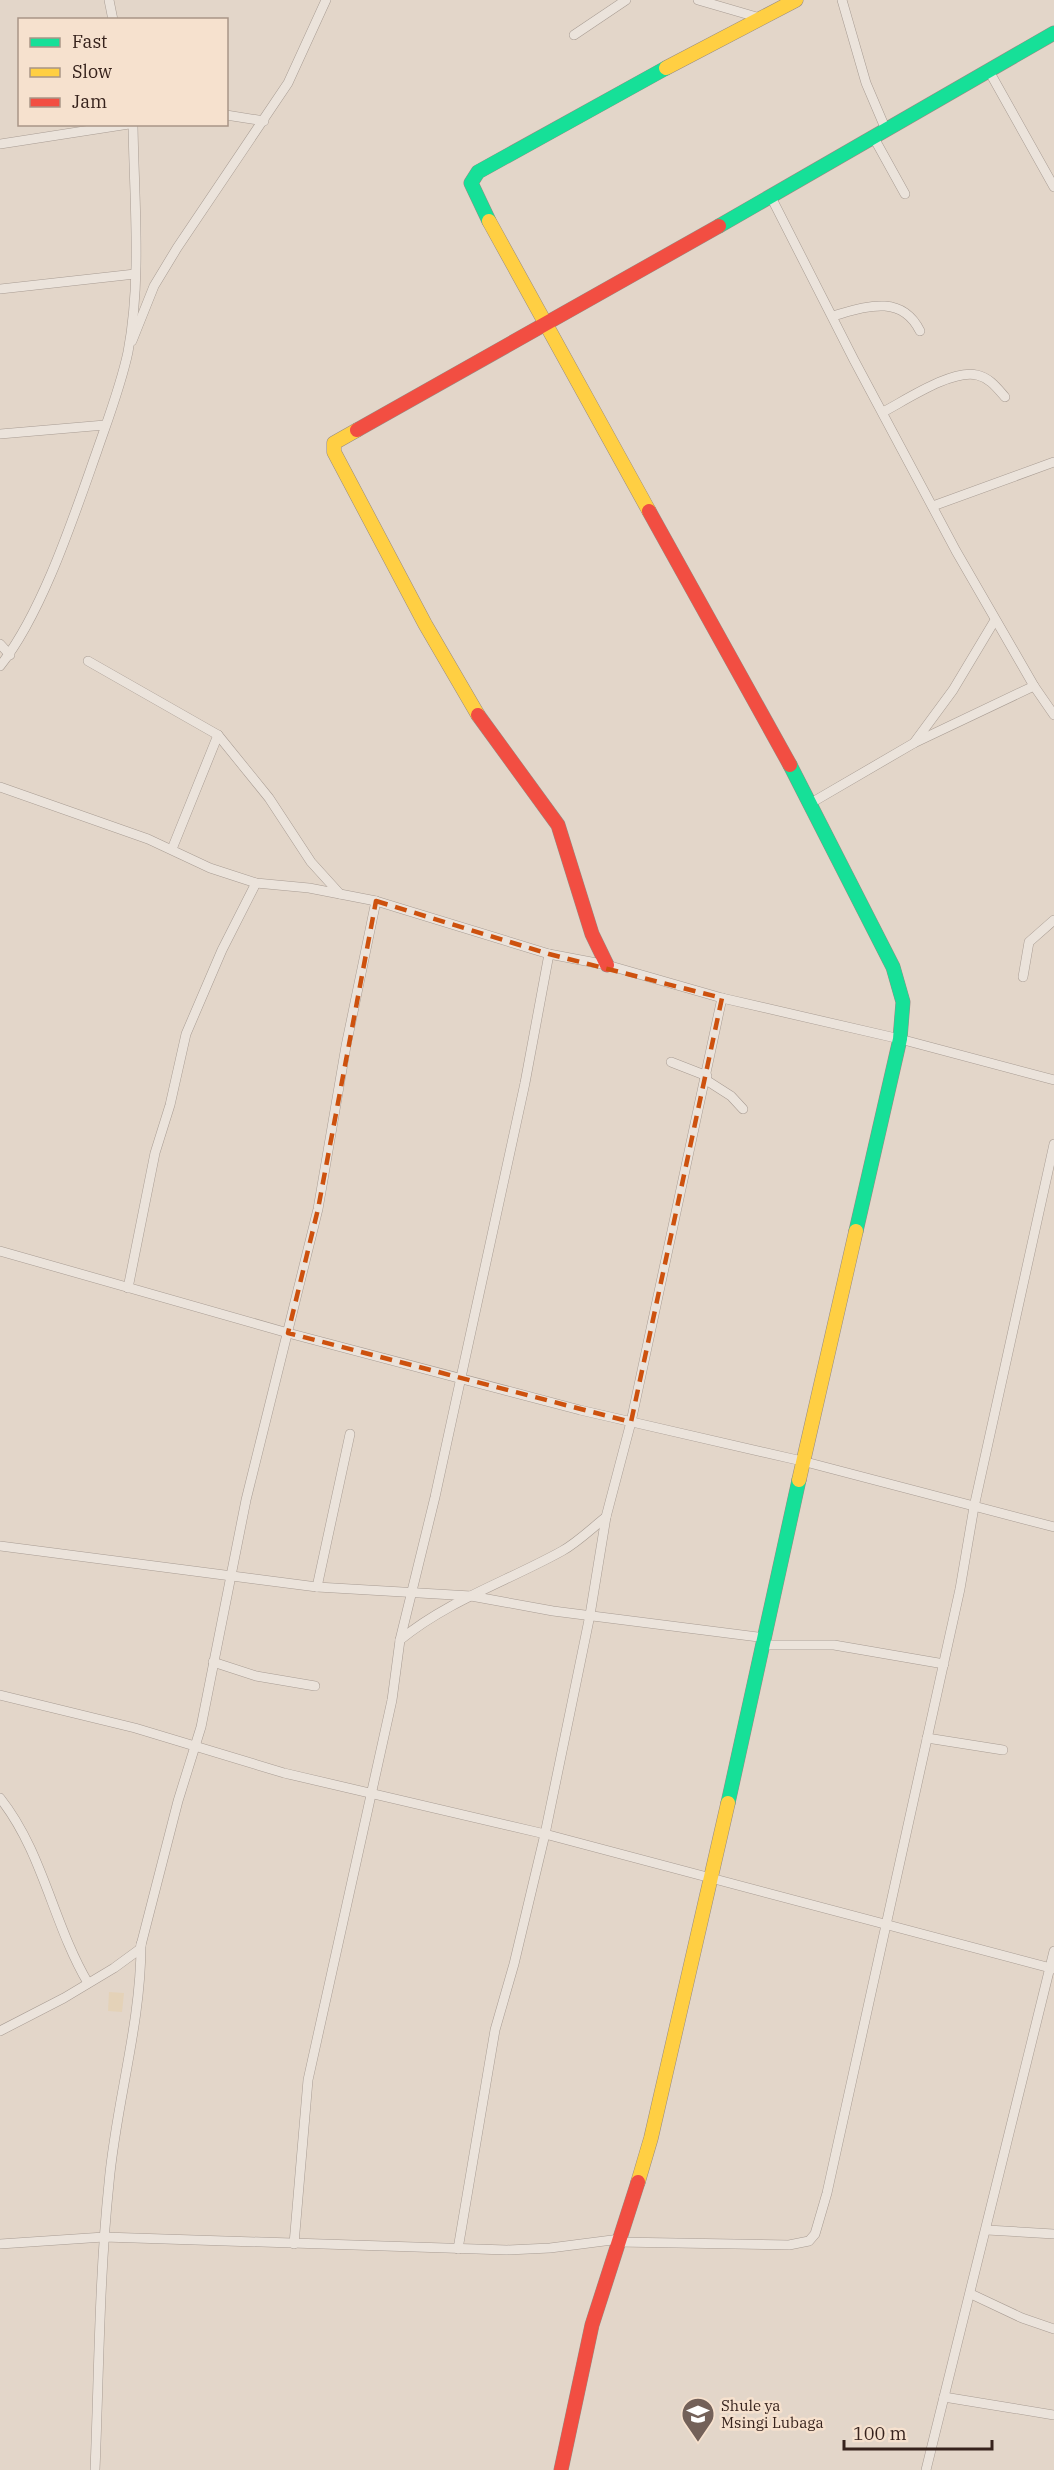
<svg xmlns="http://www.w3.org/2000/svg" width="1054" height="2470" font-family="'IBM Plex Serif',serif">
<rect width="100%" height="100%" fill="#e3d6c9"/>
<!-- farmland -->
<polygon fill="#e4d2b8" points="109,1992 124,1993 122,2012 108,2011"/>
<g fill="none" stroke-linecap="round" stroke-linejoin="round">
<!-- street casing -->
<g stroke="#a89c93" stroke-width="10">
<g id="street">
<polyline points="109,0 113,20"/>
<polyline points="698,0 760,18"/>
<polyline points="842,0 866,83 886,130"/>
<polyline points="574,35 626,0"/>
<polyline points="989,71 1054,187"/>
<polyline points="226,115 264,121"/>
<polyline points="874,138 905,194"/>
<polyline points="0,144 129,124"/>
<polyline points="771,197 854,360 956,551 1034,686 1054,715"/>
<polyline points="0,289 135,274"/>
<path d="M833,316C865,307 901,293 920,331"/>
<polyline points="132,341 154,286 177,248 288,83 326,0"/>
<path d="M883,412C906,400 952,369 977,375C990,378 997,388 1005,397"/>
<polyline points="0,434 105,425"/>
<polyline points="933,506 1054,462"/>
<polyline points="0,644 10,655"/>
<polyline points="88,661 218,735 269,798 311,862 340,894"/>
<path d="M0,666C42,614 74,516 97,451C108,419 121,385 128,352C142,278 134,199 133,124"/>
<polyline points="914,743 953,690 995,620"/>
<polyline points="0,787 148,839 210,868 256,883 309,888 376,901 549,954 607,965 722,998 900,1039 1054,1080"/>
<polyline points="811,803 914,743 1034,686"/>
<polyline points="172,849 218,735"/>
<polyline points="1023,977 1029,942 1054,920"/>
<polyline points="671,1062 707,1076"/>
<polyline points="706,1080 731,1096 743,1109"/>
<polyline points="0,1251 288,1333 580,1410 802,1461 1054,1527"/>
<polyline points="128,1288 155,1153 170,1105 186,1034 222,950 256,883"/>
<polyline points="0,1546 317,1587 471,1596 553,1611 766,1638"/>
<polyline points="317,1587 350,1434"/>
<path d="M400,1640C449,1600 508,1581 562,1551C578,1542 592,1528 606,1517"/>
<polyline points="764,1645 834,1645 944,1664"/>
<polyline points="213,1662 256,1676 315,1686"/>
<polyline points="0,1695 135,1728 284,1773 545,1834 1054,1969"/>
<polyline points="927,1738 1003,1750"/>
<path d="M0,1798C43,1852 53,1924 88,1983"/>
<polyline points="0,2031 64,1998 114,1968 140,1949 178,1801 201,1727 246,1500 318,1209 346,1046 376,901"/>
<polyline points="987,2230 1054,2234"/>
<polyline points="618,2242 789,2245 809,2241 815,2234 827,2193 960,1589 974,1507 1054,1144"/>
<polyline points="0,2244 104,2237 507,2250 550,2248 620,2239"/>
<polyline points="294,2244 308,2080 392,1700 400,1640 435,1497 525,1083 549,954"/>
<polyline points="458,2249 495,2030 514,1964 545,1834 590,1615 606,1517 631,1422 722,998"/>
<polyline points="971,2294 1022,2318 1054,2329"/>
<polyline points="944,2397 1054,2415"/>
<path d="M95,2470C99,2374 99,2279 109,2183C116,2103 141,2025 141,1944"/>
<polyline points="926,2470 1054,1951"/>
</g>
</g>
<!-- fast casing -->
<g stroke="#978b83" stroke-width="15">
<g id="fast">
<polyline points="489,221 471,183 478,172 666,68"/>
<polyline points="719,226 1054,33"/>
<polyline points="790,765 893,967 903,1002 900,1039 856,1231"/>
<polyline points="728,1803 799,1480"/>
</g>
</g>
<!-- slow casing -->
<g stroke="#978b83" stroke-width="15">
<g id="slow">
<polyline points="666,68 796,0"/>
<polyline points="489,221 649,511"/>
<polyline points="357,430 334,443 334,452 425,624 478,715"/>
<polyline points="799,1480 856,1231"/>
<polyline points="638,2182 651,2138 728,1803"/>
</g>
</g>
<!-- jam casing -->
<g stroke="#978b83" stroke-width="15">
<g id="jam">
<polyline points="357,430 719,226"/>
<polyline points="649,511 790,765"/>
<polyline points="478,715 558,825 592,934 607,965"/>
<polyline points="561,2470 592,2325 638,2182"/>
</g>
</g>
<!-- street -->
<use href="#street" stroke="#ebe3db" stroke-width="9"/>
<!-- fast -->
<use href="#fast" stroke="#16e098" stroke-width="14"/>
<!-- slow -->
<use href="#slow" stroke="#ffcf43" stroke-width="14"/>
<!-- jam -->
<use href="#jam" stroke="#f24e42" stroke-width="14"/>
</g>
<!-- marked area -->
<path fill="none" stroke="#cd510e" stroke-width="4.5" stroke-dasharray="12 8" stroke-linejoin="round" d="M376,901L549,954L722,998L631,1422L288,1333L318,1209Z"/>
<!-- icons -->
<defs>
<g id="school-pin" transform="scale(1.725)"><path d="M0 17L-7.5 6A9.5 9.5 0 1 1 7.5 6Z" fill="#736159" stroke="#f6e1ce"/><path d="M0-5L7-2L0 1L-7-2ZM-4 1L0 2.5L4 1V4Q0 6-4 4Z" fill="#fff"/></g>
</defs>
<g fill-rule="evenodd">
<use href="#school-pin" x="698" y="2414"/>
</g>
<g text-anchor="middle" dominant-baseline="central" stroke-width="5" stroke-linejoin="round" paint-order="stroke">
<!-- poi labels -->
<g font-size="15" fill="#36221c" stroke="#f6e1ce" text-anchor="start">
<text x="721" y="2405">Shule ya<tspan x="721" dy="17">Msingi Lubaga</tspan></text>
</g>
</g>
<!-- legend -->
<rect x="18" y="18" width="210" height="108" fill="#f6e1ce" stroke="#a99587" stroke-width="1.5"/>
<rect x="30" y="38" width="30" height="9" fill="#16e098" stroke="#a99587" stroke-width="1.5"/>
<text x="72" y="48" font-size="18" fill="#36221c">Fast</text>
<rect x="30" y="68" width="30" height="9" fill="#ffcf43" stroke="#a99587" stroke-width="1.5"/>
<text x="72" y="78" font-size="18" fill="#36221c">Slow</text>
<rect x="30" y="98" width="30" height="9" fill="#f24e42" stroke="#a99587" stroke-width="1.5"/>
<text x="72" y="108" font-size="18" fill="#36221c">Jam</text>
<!-- scale -->
<path d="M844 2440v9h148v-9" fill="none" stroke="#36221c" stroke-width="3"/>
<text x="853" y="2440" font-size="18" fill="#36221c" stroke="#f6e1ce" stroke-width="4.5" paint-order="stroke">100 m</text>
</svg>
